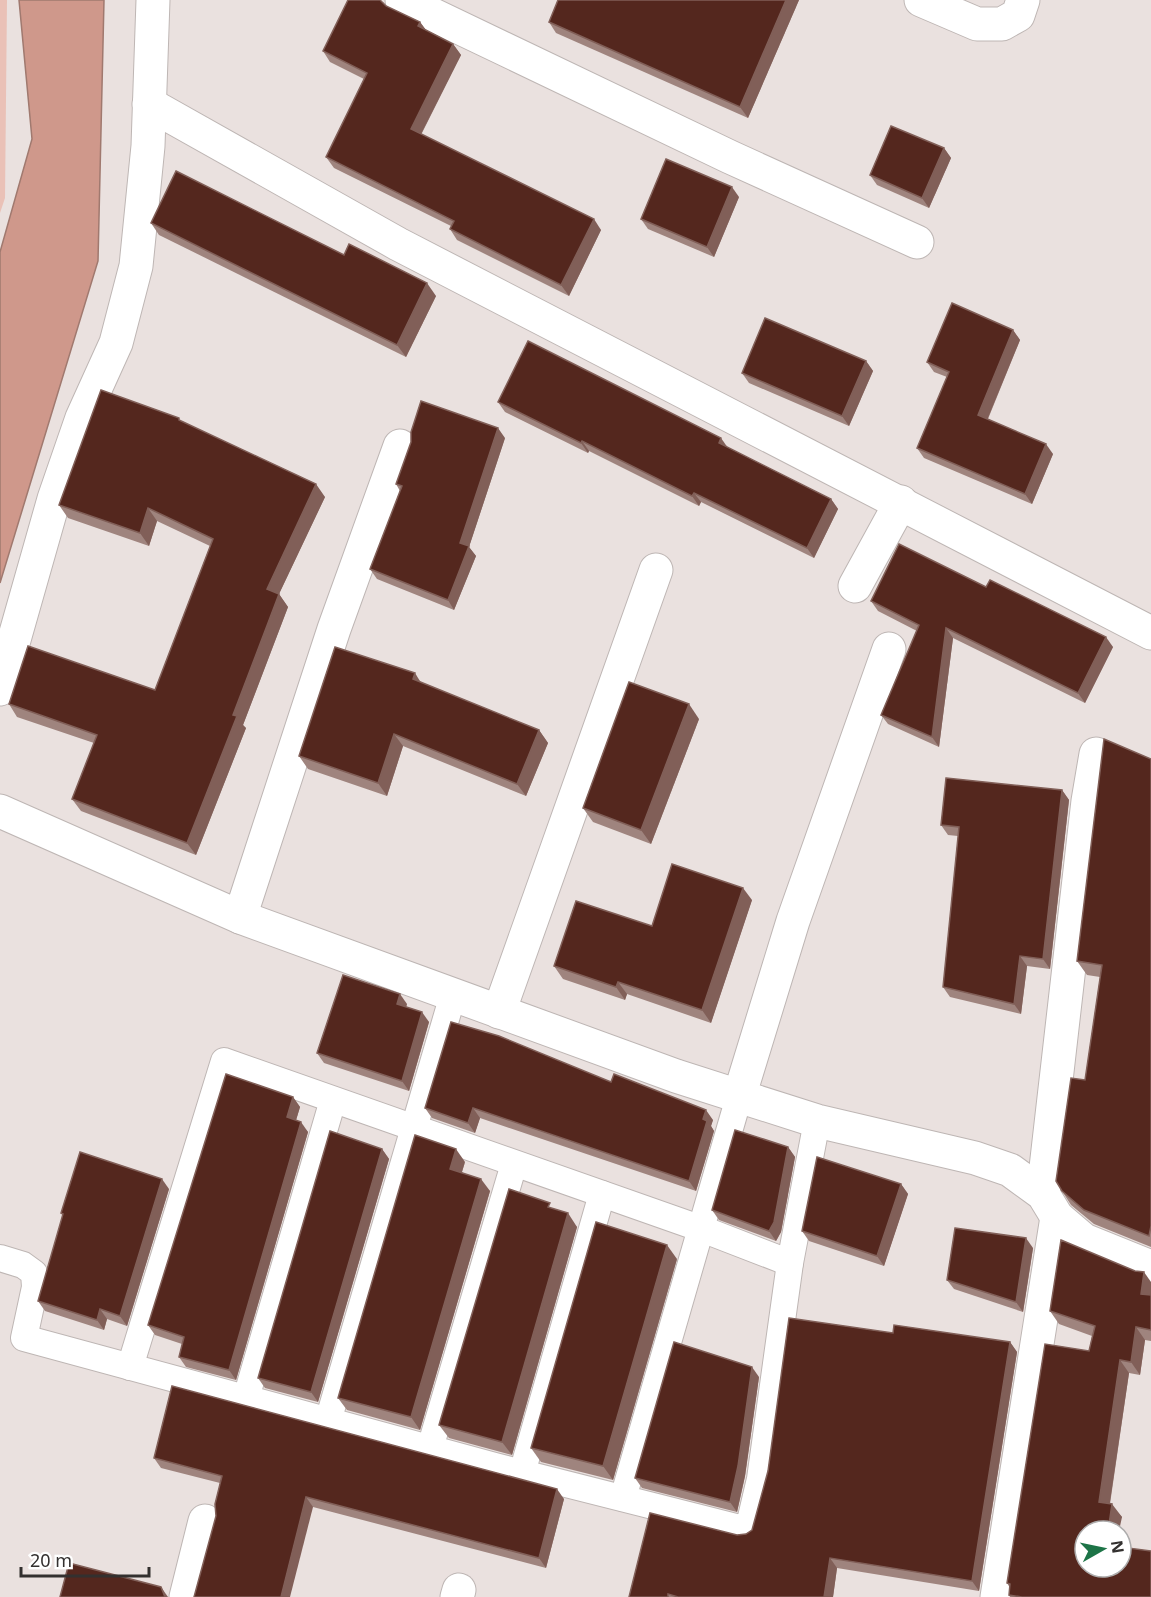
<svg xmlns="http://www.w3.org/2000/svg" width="1151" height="1597" font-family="'Noto Sans',sans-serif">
<rect width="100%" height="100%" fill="#eae1df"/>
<!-- green -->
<polygon fill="#eac1b7" points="0,0 7,0 5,198 0,213"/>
<!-- water -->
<polygon fill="#cf988b" stroke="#a0796f" stroke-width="1.5" points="19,0 104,0 98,261 0,583 0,252 32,139"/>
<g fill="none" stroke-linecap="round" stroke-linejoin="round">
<!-- lane casing -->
<g stroke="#beb6b4" stroke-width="28">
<g id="lane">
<polyline points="0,1258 23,1265 34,1273 35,1287 24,1338 495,1466 748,1530 760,1479 790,1263 817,1121"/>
<polyline points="130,1367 224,1061 702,1229 790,1263"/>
<polyline points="246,1398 333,1100"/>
<polyline points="328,1421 453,995"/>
<polyline points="430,1448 514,1164"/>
<polyline points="522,1473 602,1194"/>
<polyline points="623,1498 739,1097"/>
</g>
</g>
<!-- street casing -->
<g stroke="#beb6b4" stroke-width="35">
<g id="street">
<polyline points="402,0 730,157 917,242"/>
<polyline points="921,0 977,24 1002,24 1018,15 1023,0"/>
<polyline points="149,104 398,244 1151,633"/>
<polyline points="855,586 901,502"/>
<polyline points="0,689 54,499 82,418 116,343 136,266 148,146 153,0"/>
<polyline points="0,811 240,917 676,1076 817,1121 975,1158 1010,1170 1043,1194 1057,1217 1084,1240 1151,1267"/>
<polyline points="240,917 334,629 400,446"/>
<polyline points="499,1012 656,570"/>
<polyline points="739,1097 793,921 889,649"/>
<polyline points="1043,1194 1088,801 1096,754"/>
<polyline points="186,1597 205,1521"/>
<polyline points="457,1597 459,1590"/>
<polyline points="997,1597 1057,1217"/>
</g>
</g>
<!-- lane -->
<use href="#lane" stroke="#fff" stroke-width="26"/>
<!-- street -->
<use href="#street" stroke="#fff" stroke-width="33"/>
</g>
<!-- wall -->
<g fill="#9f847e">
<polygon points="799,0 748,118 556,33 549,22"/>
<polygon points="383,2 386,6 420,22 426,30 453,44 461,55 421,135 601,230 569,296 457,240 450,229 451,226 334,168 326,157 364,79 330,62 323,51"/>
<polygon points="944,148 951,158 929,208 877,185 870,175"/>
<polygon points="739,197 714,257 648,229 641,219"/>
<polygon points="151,223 436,296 406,357 159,235"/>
<polygon points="1013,330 1020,340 988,419 1053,454 1032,504 924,458 917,448 947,377 934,372 927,362"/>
<polygon points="866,361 873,371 849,426 749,383 742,373"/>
<polygon points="498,402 727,447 831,499 838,509 814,558 701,502 699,506 589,451 588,453 505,412"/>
<polygon points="182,421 325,497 279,594 288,607 243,725 246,728 196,855 81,811 72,799 94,743 17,717 9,704 155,690 210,546 157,521 149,546 68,518 59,505"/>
<polygon points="505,438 469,547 476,556 454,610 377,579 370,569 400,491 396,484"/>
<polygon points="986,587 1113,647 1085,703 953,638 939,747 888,724 881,715 917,631 878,611 871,601"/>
<polygon points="421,683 539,730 548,743 526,796 403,746 387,796 308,769 299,756"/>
<polygon points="699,719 651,844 593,822 583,808"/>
<polygon points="1151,759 1151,1247 1094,1224 1071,1205 1062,1191 1085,1080 1100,977 1087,975 1077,961"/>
<polygon points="1062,790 1069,800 1050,969 1027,966 1021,1014 950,997 943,987 958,836 948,835 941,825"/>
<polygon points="752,900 711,1023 627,994 625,1000 563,979 554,966 652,926"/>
<polygon points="407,1004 406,1007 429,1022 409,1091 324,1063 317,1053"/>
<polygon points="611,1082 713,1120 711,1126 714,1131 696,1191 480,1118 475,1133 432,1118 425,1108"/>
<polygon points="293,1097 300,1107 296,1120 308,1132 236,1380 186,1367 179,1357 182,1344 155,1335 148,1325"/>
<polygon points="788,1147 795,1157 781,1232 776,1241 719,1220 712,1210"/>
<polygon points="382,1149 389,1159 318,1402 265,1388 258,1378"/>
<polygon points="465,1162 462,1172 490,1191 420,1430 347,1410 338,1398"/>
<polygon points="901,1184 908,1194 884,1266 809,1241 802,1231"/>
<polygon points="169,1189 127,1326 107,1319 104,1330 45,1311 38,1301 63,1216 61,1213"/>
<polygon points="554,1209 577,1227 512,1455 449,1438 439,1425"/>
<polygon points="1033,1248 1023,1312 954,1289 947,1280"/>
<polygon points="677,1259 613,1480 541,1462 531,1448"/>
<polygon points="1151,1282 1151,1341 1145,1340 1140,1375 1129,1373 1110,1504 1122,1517 1085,1567 1151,1597 1010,1597 1009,1595 1010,1588 1007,1583 1089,1351 1092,1336 1059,1324 1050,1311"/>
<polygon points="893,1333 1010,1342 1017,1352 979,1591 837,1568 833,1597 629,1597 737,1535 746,1534 752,1530"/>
<polygon points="759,1377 745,1476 737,1512 642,1488 635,1478"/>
<polygon points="154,1458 564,1499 546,1568 313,1507 216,1516 220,1483 161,1468"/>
</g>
<!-- shaded-wall -->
<g fill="#815f58">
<polygon points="786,0 799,0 748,118 740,107"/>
<polygon points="420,22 428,33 418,26"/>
<polygon points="453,44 461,55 418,140 411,129"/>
<polygon points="944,148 951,158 929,208 922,198"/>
<polygon points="732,187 739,197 714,257 707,247"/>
<polygon points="594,219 601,230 569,296 561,285"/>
<polygon points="427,283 436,296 406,357 397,345"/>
<polygon points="1013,330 1020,340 985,425 978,415"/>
<polygon points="866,361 873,371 849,426 842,416"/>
<polygon points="498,428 505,438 469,547 476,556 454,610 448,600 460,543"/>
<polygon points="721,438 728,448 719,443"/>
<polygon points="582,441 589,451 588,453 581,443"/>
<polygon points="1046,444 1053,454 1032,504 1025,494"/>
<polygon points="316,484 325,497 279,594 288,607 243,725 246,728 196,855 187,843 233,715 267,589"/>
<polygon points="694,493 701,502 699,506 692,496"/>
<polygon points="831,499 838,509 814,558 807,548"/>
<polygon points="148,508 157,521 149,546 140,533"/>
<polygon points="946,628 953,638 939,747 932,737"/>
<polygon points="1106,637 1113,647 1085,703 1078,693"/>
<polygon points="415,673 423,686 413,679"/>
<polygon points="689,704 699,719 651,844 641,830"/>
<polygon points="539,730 548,743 526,796 517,784"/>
<polygon points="394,734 403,746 387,796 378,783"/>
<polygon points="1062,790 1069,800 1050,969 1043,959"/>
<polygon points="743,888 752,900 711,1023 702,1010"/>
<polygon points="1020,956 1027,966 1021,1014 1014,1004"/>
<polygon points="618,982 627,994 625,1000 616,987"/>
<polygon points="400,994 407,1004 404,1014 397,1004"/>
<polygon points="422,1012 429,1022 409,1091 402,1081"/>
<polygon points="293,1097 300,1107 294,1127 287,1117"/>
<polygon points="473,1108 480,1118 475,1133 468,1123"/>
<polygon points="706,1110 713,1120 711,1126 714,1131 696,1191 689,1181 703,1119"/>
<polygon points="301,1122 308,1132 236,1380 229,1370"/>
<polygon points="788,1147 795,1157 781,1232 776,1241 769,1231"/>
<polygon points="382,1149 389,1159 318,1402 311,1392"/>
<polygon points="456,1149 465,1162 459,1181 450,1169"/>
<polygon points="162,1179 169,1189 127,1326 120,1316"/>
<polygon points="481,1179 490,1191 420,1430 411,1417"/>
<polygon points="901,1184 908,1194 884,1266 877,1256"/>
<polygon points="568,1213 577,1227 512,1455 502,1442"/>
<polygon points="1026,1238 1033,1248 1023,1312 1016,1302"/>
<polygon points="667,1245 677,1259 613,1480 603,1466"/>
<polygon points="1144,1272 1151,1282 1151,1303 1141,1294"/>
<polygon points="100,1309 107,1319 104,1330 97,1320"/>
<polygon points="1136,1327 1145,1340 1140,1375 1131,1362"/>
<polygon points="1010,1342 1017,1352 979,1591 972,1581"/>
<polygon points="1120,1360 1129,1373 1108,1515 1099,1502"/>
<polygon points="752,1367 759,1377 745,1476 737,1512 730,1502"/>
<polygon points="557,1489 564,1499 546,1568 539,1558"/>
<polygon points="306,1497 313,1507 290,1597 281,1597"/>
<polygon points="1112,1504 1122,1517 1119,1531 1108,1531"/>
<polygon points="830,1558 837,1568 833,1597 824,1597"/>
<polygon points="161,1587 168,1597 165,1597"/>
</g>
<!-- building -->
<g fill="#54271e" stroke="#815f58" stroke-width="1.5">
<polygon points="348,0 380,0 386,6 420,22 418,26 453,44 411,129 594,219 561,285 450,229 454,221 326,157 367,73 323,51"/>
<polygon points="558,0 786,0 740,107 549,22"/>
<polygon points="891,126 944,148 922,198 870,175"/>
<polygon points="666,159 732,187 707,247 641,219"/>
<polygon points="176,171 344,255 349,244 427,283 397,345 151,223"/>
<polygon points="952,303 1013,330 978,415 1046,444 1025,494 917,448 949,372 927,362"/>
<polygon points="765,318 866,361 842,416 742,373"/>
<polygon points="528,341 721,438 719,443 831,499 807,548 694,493 692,496 582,441 581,443 498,402"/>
<polygon points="101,390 179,418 179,420 316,484 267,589 279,594 233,715 237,716 187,843 72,799 97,735 9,704 28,646 155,690 213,539 148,508 140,533 59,505"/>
<polygon points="421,401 498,428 460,543 469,546 448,600 370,569 402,486 396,484 411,442 411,432"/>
<polygon points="899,544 986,587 990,580 1106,637 1078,693 946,628 932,737 881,715 919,625 871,601"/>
<polygon points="335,647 415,673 413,679 539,730 517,784 394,734 378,783 299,756"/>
<polygon points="629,682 689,704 641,830 583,808"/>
<polygon points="1104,739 1151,759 1151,1226 1149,1236 1084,1210 1062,1191 1056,1181 1071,1078 1085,1080 1102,965 1077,961"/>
<polygon points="946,778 1062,790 1043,959 1020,956 1014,1004 943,987 959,827 941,825"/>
<polygon points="672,864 743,888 702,1010 618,982 616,987 554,966 576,901 652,926"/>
<polygon points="343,975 400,994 397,1004 422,1012 402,1081 317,1053"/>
<polygon points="451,1022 499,1036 611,1082 614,1074 706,1110 703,1119 707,1121 689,1181 473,1108 468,1123 425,1108"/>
<polygon points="226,1074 293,1097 287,1117 301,1122 229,1370 179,1357 184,1337 148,1325"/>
<polygon points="735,1130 788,1147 774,1222 769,1231 712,1210"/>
<polygon points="330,1131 382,1149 311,1392 258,1378"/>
<polygon points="415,1135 456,1149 450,1169 481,1179 411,1417 338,1398"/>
<polygon points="80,1152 162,1179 120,1316 100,1309 97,1320 38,1301 63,1214 61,1213"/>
<polygon points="817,1157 901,1184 877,1256 802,1231"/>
<polygon points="509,1189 550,1203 548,1207 568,1213 502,1442 439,1425"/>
<polygon points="596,1222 667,1245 603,1466 531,1448"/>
<polygon points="955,1228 1026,1238 1016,1302 947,1280"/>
<polygon points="1061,1240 1135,1271 1144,1272 1141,1294 1151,1295 1151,1330 1136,1327 1131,1362 1120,1360 1099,1502 1112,1504 1108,1531 1085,1531 1085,1567 1121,1567 1121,1547 1151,1551 1151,1597 1022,1597 1009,1595 1010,1584 1007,1583 1045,1344 1089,1351 1095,1326 1050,1311"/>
<polygon points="789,1318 893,1333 894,1325 1010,1342 972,1581 830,1558 824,1597 678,1597 668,1594 668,1597 629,1597 650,1513 737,1535 746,1534 752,1530 768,1471"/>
<polygon points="674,1342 752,1367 738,1466 730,1502 635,1478"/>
<polygon points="172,1386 557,1489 539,1558 306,1497 281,1597 194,1597 216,1516 215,1504 222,1476 154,1458"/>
<polygon points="69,1563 161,1587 165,1597 60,1597"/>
</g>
<!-- north arrow -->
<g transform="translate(1103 1549) rotate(81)"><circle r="28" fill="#ffffff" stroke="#adacac" stroke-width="1.5"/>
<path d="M0-4.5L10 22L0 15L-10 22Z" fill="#1d7447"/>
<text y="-9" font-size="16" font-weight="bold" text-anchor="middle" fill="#33302f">N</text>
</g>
<!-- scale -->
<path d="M21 1567v9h128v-9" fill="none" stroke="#33302f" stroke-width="3"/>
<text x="30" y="1567" font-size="18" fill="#33302f" stroke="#ffffff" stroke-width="4.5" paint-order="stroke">20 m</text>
</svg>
